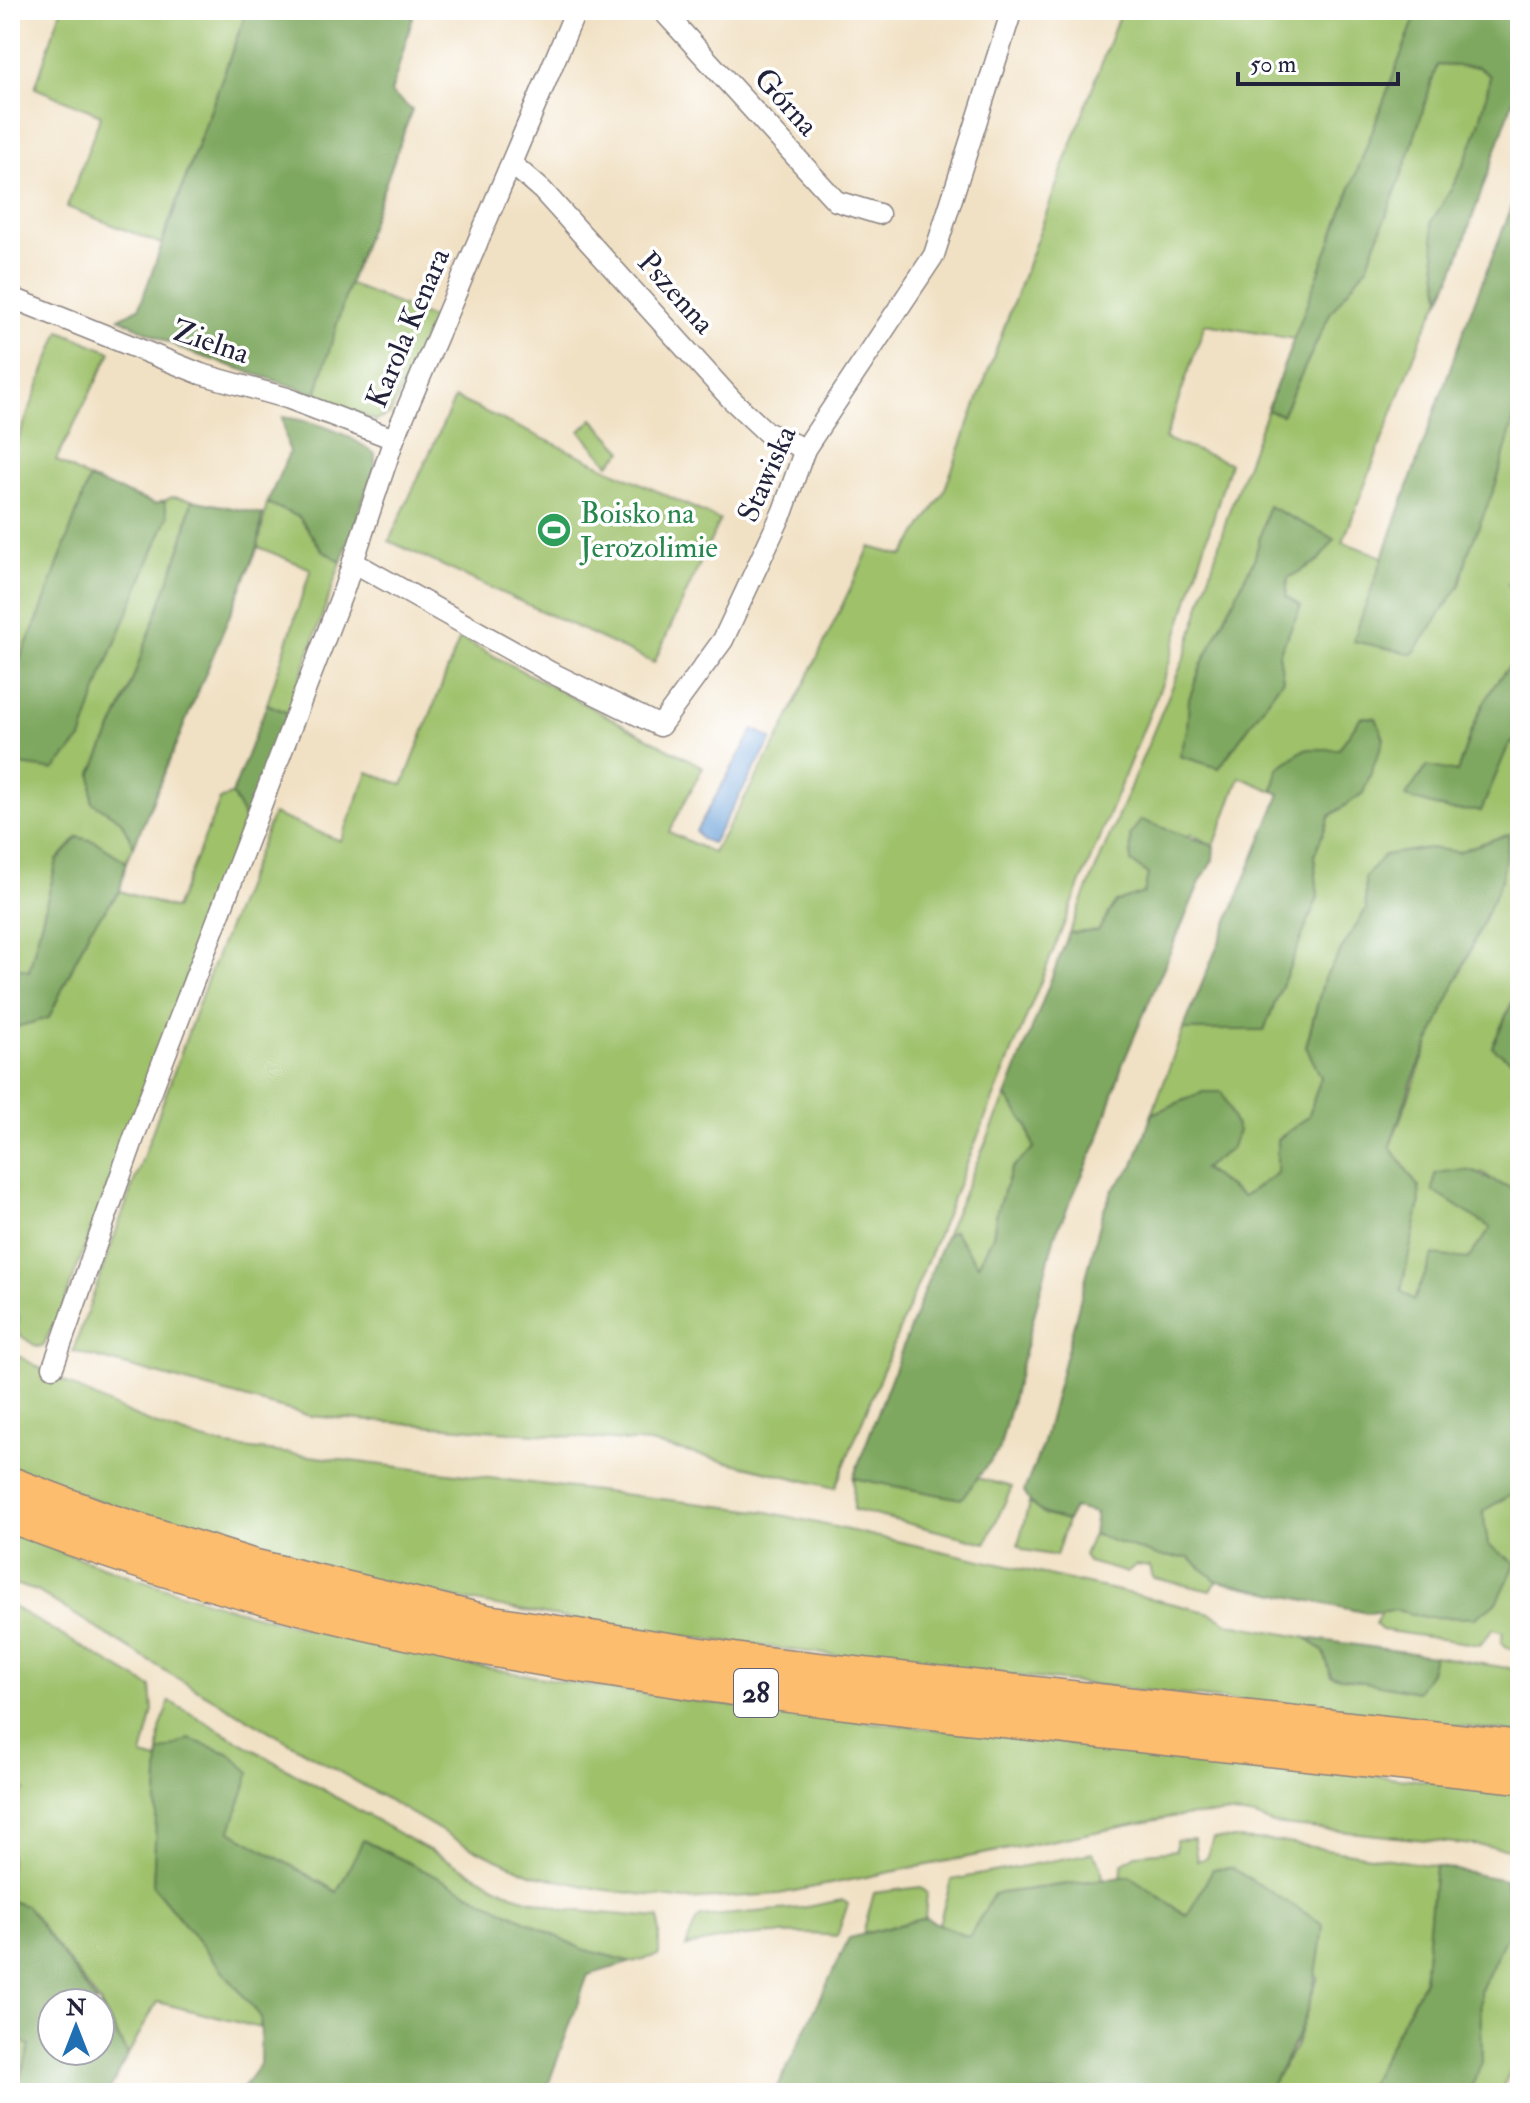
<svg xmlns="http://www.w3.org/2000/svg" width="1530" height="2103" font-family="'IM FELL Double Pica',serif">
<rect width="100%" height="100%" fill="#fff"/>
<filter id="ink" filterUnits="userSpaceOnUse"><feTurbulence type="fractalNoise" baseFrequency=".0125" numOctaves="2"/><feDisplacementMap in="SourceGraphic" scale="16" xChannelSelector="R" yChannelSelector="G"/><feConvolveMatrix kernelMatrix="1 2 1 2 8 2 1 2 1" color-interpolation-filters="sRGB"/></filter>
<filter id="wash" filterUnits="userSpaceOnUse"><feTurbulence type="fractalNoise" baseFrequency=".006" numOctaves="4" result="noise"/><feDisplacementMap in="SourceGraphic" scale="32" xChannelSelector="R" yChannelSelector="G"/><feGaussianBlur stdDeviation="1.8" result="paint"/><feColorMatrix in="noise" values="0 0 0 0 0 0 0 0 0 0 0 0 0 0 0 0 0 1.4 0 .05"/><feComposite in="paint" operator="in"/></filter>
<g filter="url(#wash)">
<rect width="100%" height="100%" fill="#f1e1c4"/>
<!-- green -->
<g fill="#9ec16a" stroke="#607252" stroke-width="2" fill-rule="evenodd">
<polygon points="61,10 247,10 161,244 67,207 101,115 35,88"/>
<polygon points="1121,10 1418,10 1294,339 1205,324 1165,439 1230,463 1165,676 835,1488 649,1443 310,1416 73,1351 206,983 273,814 341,841 368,772 403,785 460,638 703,767 669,832 713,853 778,740 870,547 903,556 943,494"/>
<path d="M1437,65L1478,67L1490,76C1482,129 1462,178 1431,222L1441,298L1424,331L1343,542L1383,557L1376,584L1460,585L1468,553L1496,484L1516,411L1520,409V553L1508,585L1520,590V657C1486,683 1470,732 1457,773L1481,811L1508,746L1520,736V985L1492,1047L1520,1067V1188L1503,1187L1482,1172L1466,1211L1491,1228L1468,1259L1414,1300L1401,1291L1420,1203L1419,1188L1390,1146L1509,834L1458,852L1429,848L1365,876L1366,909L1324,979L1306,1046L1321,1077L1308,1117L1277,1140V1173L1243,1197L1203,1168L1231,1149L1203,1092L1152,1114L1183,1030H1264L1318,897L1314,856L1330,816L1363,793L1384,739L1376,718L1361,717L1339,749H1305L1278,768L1273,791L1240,777L1214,846L1191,834L1148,874L1144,894L1116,902L1098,932L1069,933L1186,654L1228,514L1267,410L1282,415L1331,312L1367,266L1408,158ZM1268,506L1318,561L1288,578L1286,596L1301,606L1279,654L1283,679L1219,768L1180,755L1188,731L1189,699L1202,664L1255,557Z"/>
<polygon points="349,284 434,319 390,414 375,421 316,394"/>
<polygon points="60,331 111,352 56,460 89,479 40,614 10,681 10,460"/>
<polygon points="455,398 720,520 654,663 389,541"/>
<polygon points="593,419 623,451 609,464 580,431"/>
<path d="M172,497L192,500C177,569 151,639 123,704C109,739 92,763 92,802L121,821L134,846L126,862L96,842L78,837L57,860L29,971L10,966V761L15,764L81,739L104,670L168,516L164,501Z"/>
<polygon points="267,503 299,517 322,550 341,562 288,713 267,704 311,569 258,547"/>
<polygon points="232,794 245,819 59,1316 42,1346 37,1347 17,1333 19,1316 10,1308 10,1037 16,1027 49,1018 90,929 120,891 175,909 220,800"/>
<polygon points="1006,1096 1027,1125 1034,1148 1012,1168 997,1210 993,1236 978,1266 954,1231 945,1236"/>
<path d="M10,1351C79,1391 148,1429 227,1446L768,1512L1132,1594L1211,1613L1230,1624L1307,1638L1324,1652L1331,1676L1417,1692L1430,1672L1434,1656L1520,1670V1733C1323,1711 1126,1688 928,1666C617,1631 300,1590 10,1466Z"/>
<polygon points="853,1478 961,1499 977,1478 1012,1487 986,1543 854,1510"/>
<polygon points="1520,1479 1520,1650 1508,1648 1501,1642 1503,1632 1493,1629 1480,1645 1382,1630 1375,1624 1381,1611 1396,1610 1425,1617 1488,1545 1483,1511 1513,1493"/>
<polygon points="1029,1503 1045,1515 1067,1521 1056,1556 1024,1550 1018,1545"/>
<path d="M10,1533C92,1563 174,1593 259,1616C497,1682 745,1709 990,1735C1167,1753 1343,1772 1520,1791V1850L1272,1824C1246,1808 1202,1815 1172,1817L779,1894L685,1900L599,1889L531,1874L466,1845L172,1675L37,1591L10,1583Z"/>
<polygon points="1093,1534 1157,1556 1189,1558 1217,1581 1211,1591 1153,1578 1150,1567 1135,1565 1127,1573 1088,1562 1084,1555"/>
<polygon points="10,1605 151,1687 153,1711 142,1756 159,1760 153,1886 261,2017 260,2028 157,2002 128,2055 100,2003 27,1907 10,1901 10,1788 25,1791 10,1761"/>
<polygon points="169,1701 414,1842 512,1894 565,1910 659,1918 659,1955 632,1962 582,1949 364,1841 338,1892 230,1831 249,1772 159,1753 160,1730"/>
<polygon points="1213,1838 1275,1841 1435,1866 1424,1980 1368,2086 1342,2087 1340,2093 1266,2093 1295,2048 1318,1977 1213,1869 1188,1916 1130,1877 1121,1877 1123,1863 1137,1854 1176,1850 1176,1840 1194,1839 1197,1861 1206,1858"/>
<polygon points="1092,1853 1101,1865 1103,1879 994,1894 969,1937 939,1924 951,1880"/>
<polygon points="1505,1880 1520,1882 1520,2051 1500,2093 1468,2093 1482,2063 1480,1992 1514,1920"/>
<polygon points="921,1887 927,1893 925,1918 863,1934 874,1893"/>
<path d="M842,1900L848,1904L837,1936C789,1931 733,1934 686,1947L696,1921L701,1917L801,1908Z"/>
<polygon points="10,2034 30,2046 15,2093 10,2093"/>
</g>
<!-- forest -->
<g fill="#7ea75e" stroke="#50644c" stroke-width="2">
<polygon points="247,10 415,10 391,93 412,110 349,284 316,394 186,351 119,318 139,308"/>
<path d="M1418,10H1520V80L1454,271L1441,298L1431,222C1461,178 1482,129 1490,76L1478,67L1437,65L1408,158L1367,266L1331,312L1282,415L1267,410Z"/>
<polygon points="1520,186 1520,409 1516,411 1496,484 1468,553 1460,585 1413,654 1353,641 1468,318"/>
<path d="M282,417C316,421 348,433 375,454V467L341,562L322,550L299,517L267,503L289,453Z"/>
<polygon points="89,479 155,504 164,501 168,516 104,670 81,739 54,770 14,764 10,761 10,681 40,614"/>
<polygon points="192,500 262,514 258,547 134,846 121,821 92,802 92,773 124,703 183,541"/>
<polygon points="1268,506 1335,539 1318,561 1288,578 1286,596 1301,606 1279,654 1283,679 1219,768 1180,756 1187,731 1189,699 1202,664 1255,557"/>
<path d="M1520,657V736L1508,746L1481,811L1448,810L1405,797L1427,766L1457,772C1471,732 1486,683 1520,657Z"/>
<polygon points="267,704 288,713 245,819 232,794"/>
<polygon points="1361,717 1376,718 1384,739 1363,793 1330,816 1314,856 1318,897 1264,1030 1183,1030 1280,794 1273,791 1278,768 1305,749 1339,749"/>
<polygon points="1141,820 1214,846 1213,860 1200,882 1123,1063 1098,1141 1055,1235 999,1450 961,1499 853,1478 945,1236 953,1231 978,1265 993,1236 997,1210 1012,1168 1034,1148 1027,1125 1006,1096 1069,933 1098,931 1116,902 1144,893 1148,874 1131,862 1130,835"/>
<path d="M1509,834L1502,879L1412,1081L1390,1146L1419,1188L1420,1203L1401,1291L1414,1300L1433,1255L1468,1259L1491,1228L1433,1191L1435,1174C1484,1161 1482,1185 1520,1188V1479L1513,1493L1483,1511L1488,1545L1516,1563L1498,1601L1475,1618L1425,1617L1396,1610L1367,1613L1217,1581L1189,1558L1157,1556L1093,1534L1096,1513L1074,1508L1067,1521C1047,1516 1032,1511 1024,1491L1042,1446L1103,1212L1112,1191L1134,1165L1152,1114L1203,1092H1222L1238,1131L1231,1149L1203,1169L1243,1197L1277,1173V1140L1308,1117L1321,1077L1306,1047L1324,979L1366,909L1365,877L1384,855L1429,848L1458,852Z"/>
<polygon points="78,837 96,842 126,862 120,891 90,929 49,1018 16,1027 10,1037 10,979 14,967 29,971 57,861"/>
<polygon points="1520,985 1520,1067 1492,1047"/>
<polygon points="1307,1638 1434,1656 1430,1672 1417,1692 1331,1676 1324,1652"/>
<polygon points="189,1739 228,1753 250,1772 231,1831 337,1892 363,1840 582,1949 632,1962 588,1975 545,2093 239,2093 260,2064 261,2017 153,1886 159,1753"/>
<polygon points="1435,1866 1505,1880 1514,1920 1480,1992 1482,2063 1468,2093 1340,2093 1341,2087 1368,2086 1424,1980"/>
<path d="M1232,1868L1323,1924C1316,1994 1305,2033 1266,2093H775L849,1938L925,1918L969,1937L994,1894L1130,1876L1187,1916L1213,1869Z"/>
<polygon points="10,1901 27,1906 97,2003 52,2003 52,2051 100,2051 100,2007 128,2055 108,2093 15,2093 30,2046 10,2034"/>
</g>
<!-- water -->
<polygon fill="#69a0d7" stroke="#466189" stroke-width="2" points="754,729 772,739 712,843 701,839 696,831"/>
</g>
<g filter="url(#ink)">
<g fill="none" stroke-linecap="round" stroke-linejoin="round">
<!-- minor casing -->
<g stroke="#8a8280" stroke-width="23">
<g id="minor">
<polyline points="662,10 836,201 879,214"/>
<polyline points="512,164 542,190 732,400 766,432 805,449"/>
<polyline points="10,297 201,374 287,398 394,439"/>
<polyline points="353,562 550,672 660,726 723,640 783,511 805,449 934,255 1012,10"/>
<polyline points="53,1367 137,1129 344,589 394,439 576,10"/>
</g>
</g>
<!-- primary casing -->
<g stroke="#8a8280" stroke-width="35">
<g id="primary">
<polyline points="10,1483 109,1520 252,1565 487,1621 747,1661 1520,1747"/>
<path d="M10,1516C318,1637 640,1681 967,1717C1151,1738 1336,1757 1520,1777"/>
</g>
</g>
<!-- minor -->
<use href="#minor" stroke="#fff" stroke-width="20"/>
<!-- primary -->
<use href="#primary" stroke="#fcbd6e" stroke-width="32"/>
</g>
</g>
<!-- icons -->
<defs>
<g id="stadium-disc" transform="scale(1.8)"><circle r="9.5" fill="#2e9e5b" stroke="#fff"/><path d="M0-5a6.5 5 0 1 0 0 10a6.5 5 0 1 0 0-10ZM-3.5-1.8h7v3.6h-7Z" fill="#fff"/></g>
</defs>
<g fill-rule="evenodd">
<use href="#stadium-disc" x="554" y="530"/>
</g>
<g text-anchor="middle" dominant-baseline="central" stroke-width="7" stroke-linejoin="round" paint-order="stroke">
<!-- shield labels -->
<rect fill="#fff" stroke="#646476" stroke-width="2" x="734" y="1669" width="44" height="48" rx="6"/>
<g font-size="28" font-weight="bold" fill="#22223b">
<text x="756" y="1693">28</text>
</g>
<!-- street labels -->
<g font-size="30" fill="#22223b" stroke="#fff">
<text transform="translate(786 102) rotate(48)">Górna</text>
<text transform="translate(676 293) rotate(48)">Pszenna</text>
<text transform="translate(408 328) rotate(-67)">Karola Kenara</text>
<text transform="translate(211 342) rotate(19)">Zielna</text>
<text transform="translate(767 474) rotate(-66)">Stawiska</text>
</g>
<!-- leisure labels -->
<g font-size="30" fill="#27864d" stroke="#fff" text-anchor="start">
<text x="580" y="513">Boisko na<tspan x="580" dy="34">Jerozolimie</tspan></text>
</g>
</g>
<!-- margin -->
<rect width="1530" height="2103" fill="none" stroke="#fff" stroke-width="40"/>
<!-- north arrow -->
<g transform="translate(76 2027)"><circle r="38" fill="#ffffff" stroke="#a7a7b1" stroke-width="2"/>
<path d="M0-6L14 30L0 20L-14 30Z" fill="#1f6fb2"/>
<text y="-12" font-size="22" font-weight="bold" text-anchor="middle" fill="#22223b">N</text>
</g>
<!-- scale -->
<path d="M1238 72v12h160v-12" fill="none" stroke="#22223b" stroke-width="4"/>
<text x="1250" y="72" font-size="24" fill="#22223b" stroke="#ffffff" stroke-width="6" paint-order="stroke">50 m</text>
</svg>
